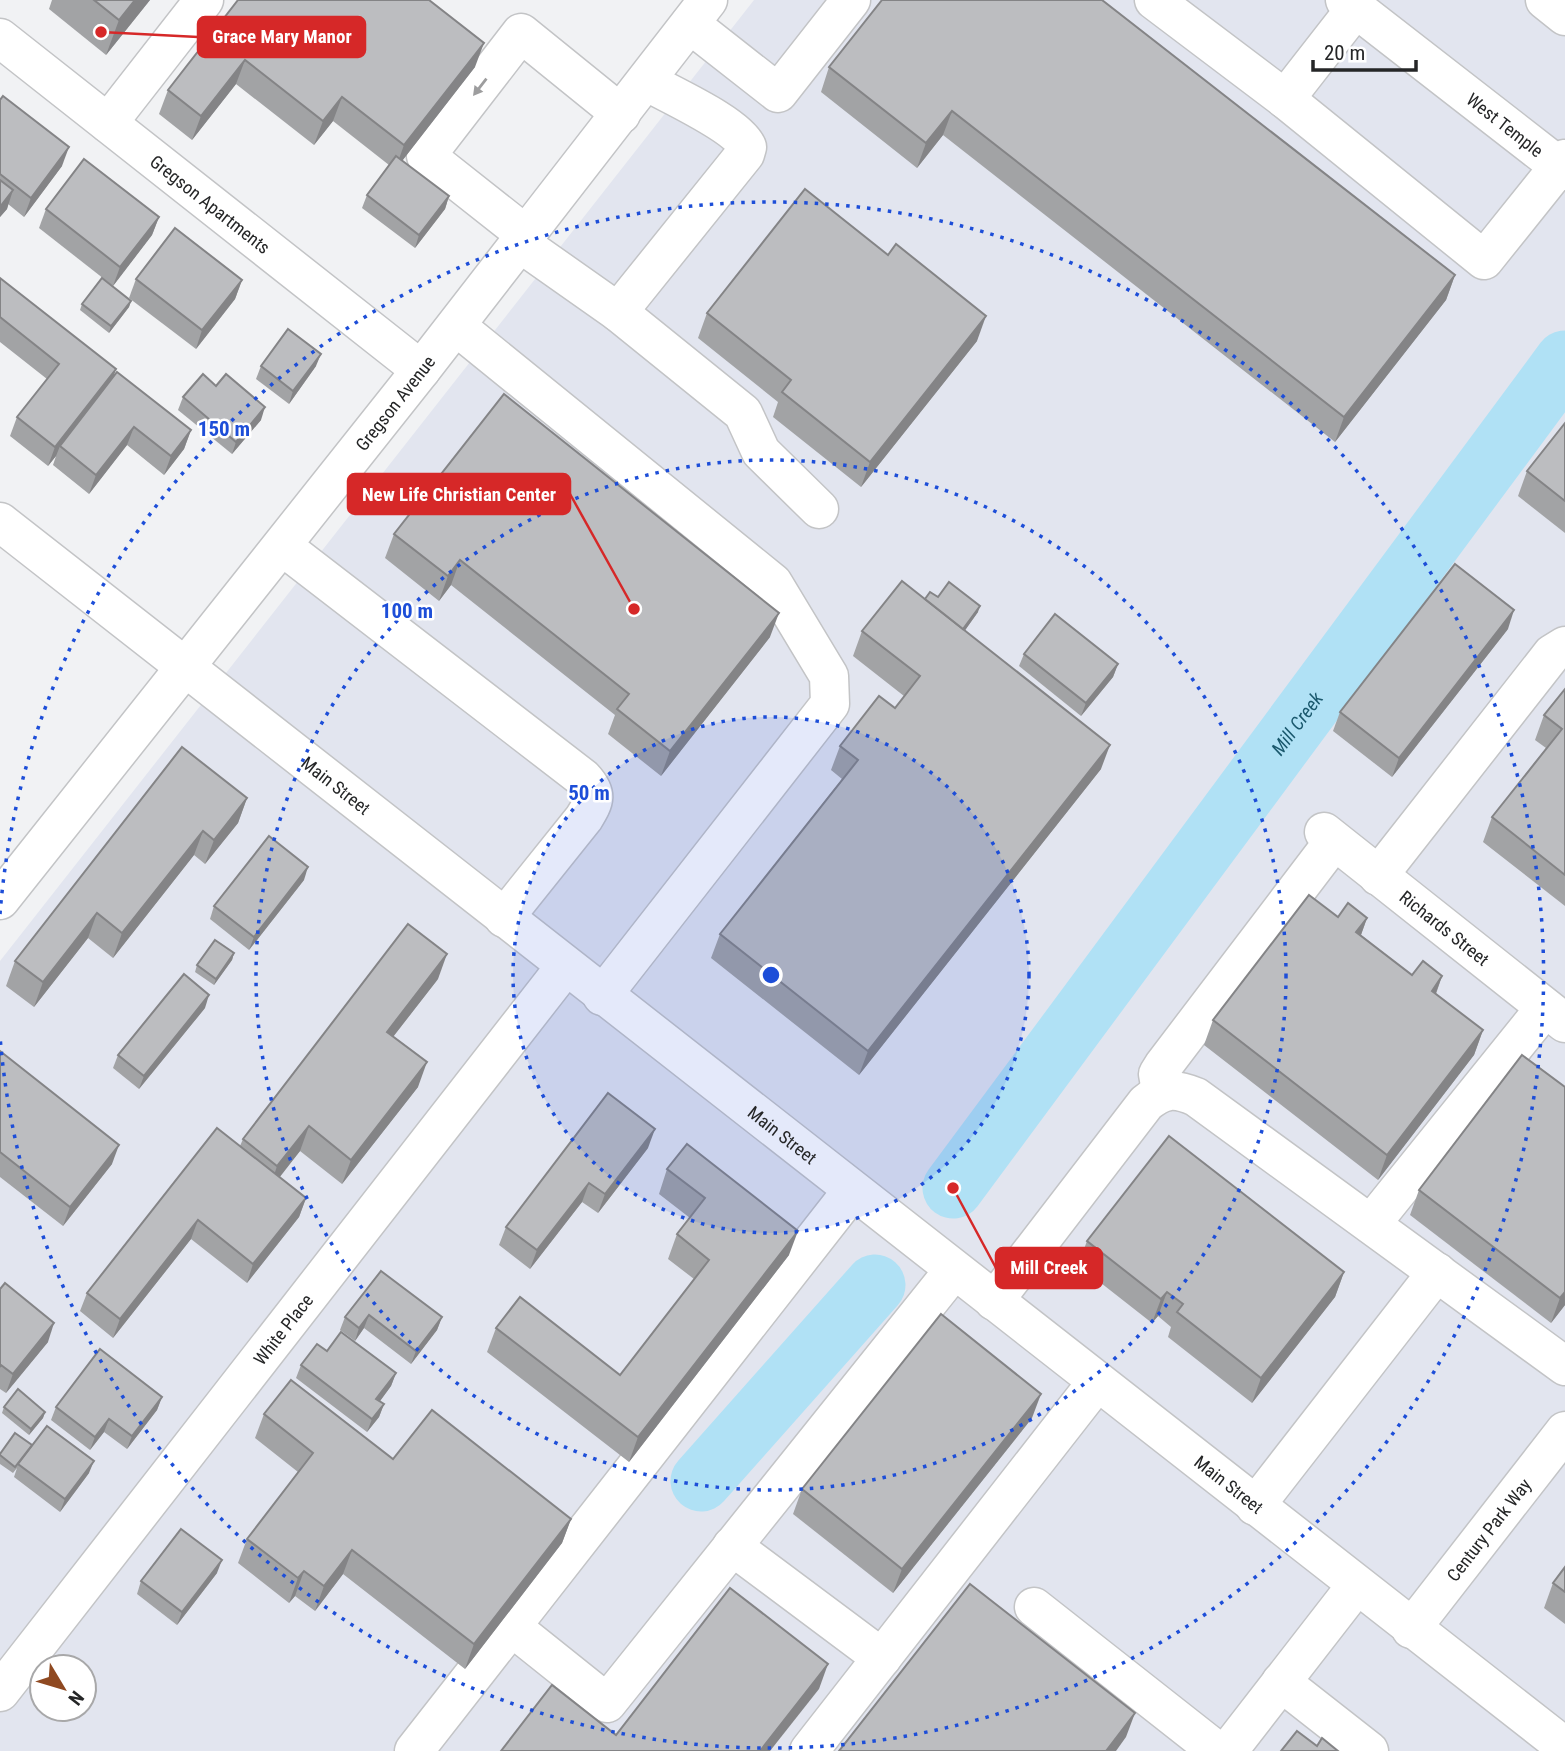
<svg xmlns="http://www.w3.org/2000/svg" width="1565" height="1751" font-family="'Roboto Condensed',sans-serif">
<rect width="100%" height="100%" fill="#f1f2f4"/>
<!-- built -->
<path fill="#e2e5ef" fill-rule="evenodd" d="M754,0H1565V1751H0V961ZM42,1667H84V1709H42Z"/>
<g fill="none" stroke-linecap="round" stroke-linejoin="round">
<!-- river -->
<g stroke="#b0e1f5" stroke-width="61">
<path id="s1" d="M953,1188L1565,361"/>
<polyline points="701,1481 875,1285"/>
</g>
<!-- minor casing -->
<g stroke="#c3c4c6" stroke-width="41">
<g id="minor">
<polyline points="1154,0 1285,99 1356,8"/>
<path id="s2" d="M1345,0L1565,171"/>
<polyline points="1545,0 1565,16"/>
<polyline points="690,24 778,93 851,0"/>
<path id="s3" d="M0,38L421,370"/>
<polyline points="1285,99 1484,260 1565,159"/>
<polyline points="108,123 204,0"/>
<polyline points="526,235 426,156 521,33 621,114"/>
<path d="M520,243L618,312L745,154L747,147C737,124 670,95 646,81"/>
<polyline points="618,312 743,413 761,452 819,509"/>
<polyline points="456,326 773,583 829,676 830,704 602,996"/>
<path id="s4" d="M0,522L1565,1747"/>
<path d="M282,546L583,778C598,794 595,800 584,818L504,918"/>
<path id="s5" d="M1324,832L1565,1023"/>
<polyline points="1378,876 1552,654 1565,646"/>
<path id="s6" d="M0,900L421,370L708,0"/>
<polyline points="1161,1091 1158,1074 1163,1066 1334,841"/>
<polyline points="1371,1224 1545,1008"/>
<path d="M994,1301L1146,1103C1164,1088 1175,1088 1196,1097L1565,1366"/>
<polyline points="1255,1506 1437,1272"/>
<polyline points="732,1546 882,1658"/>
<polyline points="1034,1607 1217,1751"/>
<polyline points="512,1627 607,1703 954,1270"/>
<path id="s7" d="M1411,1629L1565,1431"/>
<polyline points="1281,1682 1369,1751"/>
<path id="s8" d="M0,1692L565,967"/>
<polyline points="414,1751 852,1191"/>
<polyline points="809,1751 1097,1382"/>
<polyline points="1228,1751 1356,1586"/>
</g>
</g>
<!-- minor -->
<use href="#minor" stroke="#fff" stroke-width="38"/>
</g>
<!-- wall -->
<g fill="#a2a3a5">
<polygon points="52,0 150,0 106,55 49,9"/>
<polygon points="238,0 475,67 402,161 449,196 445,209 415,248 362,208 367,195 389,165 333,121 314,145 236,84 192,140 159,114 168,90"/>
<polygon points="829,67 1455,275 1446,300 1335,442 943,135 917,168 821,92"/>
<polygon points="0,100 62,166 24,217 8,204 7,209 0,217"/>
<polygon points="46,209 159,217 152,235 113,286 39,228"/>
<polygon points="888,255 977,341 861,487 773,417 778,402 698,338 707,313"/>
<polygon points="0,278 114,376 191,430 184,449 164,475 127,445 89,494 53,465 56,456 48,466 10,436 17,417 47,379 0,342"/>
<polygon points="136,279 242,280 235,299 196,349 129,298"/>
<polygon points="131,301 129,307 109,333 80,310 82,304"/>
<polygon points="261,366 316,366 289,404 256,379"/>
<polygon points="216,386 261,420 232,454 178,410 183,397"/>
<polygon points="1565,423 1565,533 1518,496 1527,471"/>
<polygon points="394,534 770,637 661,776 608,734 615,715 451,585 439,601 385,558"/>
<polygon points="938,597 978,612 965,630 1101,769 859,1075 711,958 720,934 842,779 831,770 840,746 895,708 904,696 853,656 862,631 925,599"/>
<polygon points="1508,629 1392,777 1333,731 1340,712"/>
<polygon points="1024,654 1118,664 1113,677 1081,716 1019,666"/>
<polygon points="1565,689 1565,906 1483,842 1492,817 1546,748 1535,740 1544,715"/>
<polygon points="247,798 238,823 205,864 194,855 113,958 88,938 34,1007 6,986 15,961"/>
<polygon points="304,880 249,950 210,919 214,906"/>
<polygon points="1338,917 1367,918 1361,935 1412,975 1442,976 1436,994 1483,1030 1474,1055 1378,1180 1204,1045 1213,1020"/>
<polygon points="234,953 232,960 214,985 195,972 197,965"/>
<polygon points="438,979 393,1037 418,1087 342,1184 300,1151 279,1177 306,1198 299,1217 247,1283 191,1239 113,1338 80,1311 87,1293 240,1146 243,1139"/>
<polygon points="205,1008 139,1089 113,1068 118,1055"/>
<polygon points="0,1051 112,1164 63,1226 0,1177"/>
<polygon points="1565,1087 1565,1305 1551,1323 1410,1215 1419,1190"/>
<polygon points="648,1148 598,1213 582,1202 530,1269 499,1245 506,1227"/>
<polygon points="667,1169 789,1255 629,1462 487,1352 496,1328 620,1375 694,1279 668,1259 677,1234 690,1218 659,1194"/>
<polygon points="1087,1241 1344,1272 1335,1297 1252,1403 1168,1337 1171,1327 1158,1316 1152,1323 1078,1265"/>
<polygon points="381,1271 442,1317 437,1330 411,1364 364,1328 355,1341 340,1330 345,1317"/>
<polygon points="0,1289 48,1342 6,1393 0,1389"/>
<polygon points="327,1351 396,1373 391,1386 380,1401 384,1404 379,1417 367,1432 296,1378 301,1365"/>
<polygon points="162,1397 157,1410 127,1449 104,1432 90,1450 51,1420 56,1407"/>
<polygon points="4,1407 45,1412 43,1418 29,1435 2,1413"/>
<polygon points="264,1414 393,1459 571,1519 562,1543 465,1669 343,1574 315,1611 295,1596 289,1603 238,1563 247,1539 298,1472 255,1438"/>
<polygon points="1032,1418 893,1593 793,1514 802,1489"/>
<polygon points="30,1448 89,1473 60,1512 14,1477 17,1468 13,1473 0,1464 0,1454"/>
<polygon points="1565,1567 1565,1624 1544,1608 1553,1583"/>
<polygon points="217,1573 177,1625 137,1594 141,1581"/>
</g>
<!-- shaded-wall -->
<g fill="#848486">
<polygon points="135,0 150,0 106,55 119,20"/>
<polygon points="484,43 475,67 395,170 404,145"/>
<polygon points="245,60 236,84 192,140 201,116"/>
<polygon points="342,97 333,121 314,145 323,121"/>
<polygon points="952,111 943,135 917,168 926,143"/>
<polygon points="69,147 62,166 24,217 31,198"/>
<polygon points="13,190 7,209 0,217 0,207"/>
<polygon points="449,196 445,209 415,248 419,235"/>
<polygon points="159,217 152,235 113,286 120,267"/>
<polygon points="1455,275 1446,300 1335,442 1344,417"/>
<polygon points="242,280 235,299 196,349 202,330"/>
<polygon points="131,301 129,307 109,333 111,326"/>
<polygon points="986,316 977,341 861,487 870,462"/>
<polygon points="321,354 316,366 289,404 293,391"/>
<polygon points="116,369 110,388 60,446 56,456 48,466 55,447"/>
<polygon points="265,407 261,420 232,454 236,442"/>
<polygon points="134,427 127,445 89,494 96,475"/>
<polygon points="191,430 184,449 164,475 171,456"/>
<polygon points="460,560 451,585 439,601 448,576"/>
<polygon points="980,606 978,612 961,636 963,629"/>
<polygon points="1514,610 1508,629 1392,777 1399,758"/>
<polygon points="779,613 770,637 661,776 670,751"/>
<polygon points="1118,664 1113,677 1081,716 1086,703"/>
<polygon points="1110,745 1101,769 859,1075 868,1051"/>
<polygon points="247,798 238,823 205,864 214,840"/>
<polygon points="203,831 194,855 113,958 122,933"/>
<polygon points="308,867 304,880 249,950 254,937"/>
<polygon points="97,913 88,938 34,1007 43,982"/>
<polygon points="1367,918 1358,943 1356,932"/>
<polygon points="234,953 232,960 214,985 216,979"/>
<polygon points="447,954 438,979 378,1056 387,1032"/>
<polygon points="1442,976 1433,1001 1432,991"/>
<polygon points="209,995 205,1008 139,1089 144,1076"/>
<polygon points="1483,1030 1474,1055 1378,1180 1387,1155"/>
<polygon points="427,1062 418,1087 342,1184 351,1160"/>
<polygon points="309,1126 300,1151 269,1191 277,1166"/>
<polygon points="655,1129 648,1148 598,1213 605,1194"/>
<polygon points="119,1145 112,1164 63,1226 70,1207"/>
<polygon points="589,1183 582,1202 530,1269 537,1250"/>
<polygon points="306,1198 299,1217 247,1283 253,1264"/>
<polygon points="198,1220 191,1239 113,1338 120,1319"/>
<polygon points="798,1231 789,1255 629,1462 638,1437"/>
<polygon points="1344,1272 1335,1297 1252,1403 1261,1378"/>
<polygon points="1167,1292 1158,1316 1152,1323 1161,1299"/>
<polygon points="1565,1292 1565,1305 1551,1323 1560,1298"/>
<polygon points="369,1315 364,1328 355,1341 359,1328"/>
<polygon points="442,1317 437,1330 411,1364 416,1351"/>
<polygon points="54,1323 48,1342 6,1393 13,1374"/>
<polygon points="396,1373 391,1386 372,1412 376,1399"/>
<polygon points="1041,1394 1032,1418 893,1593 902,1569"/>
<polygon points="162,1397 157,1410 127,1449 132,1436"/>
<polygon points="384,1404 379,1417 367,1432 372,1419"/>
<polygon points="45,1412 43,1418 29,1435 31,1429"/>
<polygon points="109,1419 104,1432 90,1450 95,1437"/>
<polygon points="94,1461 89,1473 60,1512 65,1499"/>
<polygon points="571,1519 562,1543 465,1669 474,1644"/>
<polygon points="352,1550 343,1574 315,1611 324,1586"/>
<polygon points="222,1560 217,1573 177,1625 182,1612"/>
<polygon points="304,1571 295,1596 289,1603 298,1578"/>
<polygon points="828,1664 819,1689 770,1751 760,1751"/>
<polygon points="1135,1713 1126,1737 1116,1751 1106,1751"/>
</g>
<!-- building -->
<g fill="#bcbdc0" stroke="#848486" stroke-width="2">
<polygon points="94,0 135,0 119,20"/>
<polygon points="238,0 429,0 484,43 404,145 342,97 323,121 245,60 201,116 168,90"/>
<polygon points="882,0 1102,0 1455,275 1344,417 952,111 926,143 829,67"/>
<polygon points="3,96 69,147 31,198 0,174 0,100"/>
<polygon points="396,156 449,196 419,235 367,195"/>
<polygon points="84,159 159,217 120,267 46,209"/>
<polygon points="0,180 13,190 0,207"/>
<polygon points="805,189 888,255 896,244 986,316 870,462 782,392 791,380 707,313"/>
<polygon points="175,228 242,280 202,330 136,279"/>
<polygon points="0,278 116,369 55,447 17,417 59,364 0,317"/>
<polygon points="102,278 131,301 111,326 82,304"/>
<polygon points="288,329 321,354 293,391 261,366"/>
<polygon points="117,372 191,430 171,456 134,427 96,475 60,446"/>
<polygon points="203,374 216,386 226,374 265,407 236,442 183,397"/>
<polygon points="504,394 779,613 670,751 617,709 629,694 460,560 448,576 394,534"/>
<polygon points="1565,423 1565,501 1527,471"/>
<polygon points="1455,564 1514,610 1399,758 1340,712"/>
<polygon points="902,581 1110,745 868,1051 720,934 858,760 840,746 879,696 895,708 920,676 862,631"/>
<polygon points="949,582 980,606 963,629 925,599 930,592 938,597"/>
<polygon points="1055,614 1118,664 1086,703 1024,654"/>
<polygon points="1565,689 1565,875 1492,817 1562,729 1544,715"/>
<polygon points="182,747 247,798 214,840 203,831 122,933 97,913 43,982 15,961"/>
<polygon points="269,836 308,867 254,937 214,906"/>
<polygon points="1309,895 1338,917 1348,903 1367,918 1356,932 1412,975 1423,961 1442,976 1432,991 1483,1030 1387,1155 1213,1020"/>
<polygon points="408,924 447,954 387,1032 427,1062 351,1160 309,1126 277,1166 243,1139"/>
<polygon points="215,940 234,953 216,979 197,965"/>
<polygon points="184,974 209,995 144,1076 118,1055"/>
<polygon points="0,1051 119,1145 70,1207 0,1152"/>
<polygon points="1522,1055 1565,1087 1565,1292 1560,1298 1419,1190"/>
<polygon points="608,1093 655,1129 605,1194 589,1183 537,1250 506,1227"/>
<polygon points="217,1128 306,1198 253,1264 198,1220 120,1319 87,1293"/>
<polygon points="1169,1136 1344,1272 1261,1378 1177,1312 1183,1304 1167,1292 1161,1299 1087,1241"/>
<polygon points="687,1144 798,1231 638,1437 496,1328 520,1297 620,1375 709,1260 677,1234 705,1198 667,1169"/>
<polygon points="381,1271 442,1317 416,1351 369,1315 359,1328 345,1317"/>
<polygon points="5,1283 54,1323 13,1374 1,1365 0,1367 0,1289"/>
<polygon points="941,1314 1041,1394 902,1569 802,1489"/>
<polygon points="341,1332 396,1373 376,1399 384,1404 372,1419 301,1365 317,1344 327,1351"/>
<polygon points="100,1349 162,1397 132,1436 109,1419 95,1437 56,1407"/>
<polygon points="291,1380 393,1459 432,1410 571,1519 474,1644 352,1550 324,1586 304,1571 298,1578 247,1539 313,1453 264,1414"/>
<polygon points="18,1389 45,1412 31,1429 4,1407"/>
<polygon points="47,1426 94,1461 65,1499 18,1464"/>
<polygon points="15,1433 32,1445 15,1467 0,1455 0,1454"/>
<polygon points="181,1529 222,1560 182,1612 141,1581"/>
<polygon points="1565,1567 1565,1592 1553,1583"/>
<polygon points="970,1584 1135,1713 1106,1751 839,1751"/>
<polygon points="730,1588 828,1664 760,1751 501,1751 552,1685 616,1735"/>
<polygon points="1297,1731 1317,1746 1322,1738 1338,1751 1281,1751"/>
</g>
<!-- one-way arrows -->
<defs><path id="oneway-solid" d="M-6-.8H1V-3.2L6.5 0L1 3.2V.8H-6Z" transform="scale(1.75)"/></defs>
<use fill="#9d9d9e" href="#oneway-solid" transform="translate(480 87) rotate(128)"/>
<!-- distance rings -->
<circle cx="771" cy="975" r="258" fill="#1d4ed8" fill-opacity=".12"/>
<g fill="none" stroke="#1d4ed8" stroke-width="3.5" stroke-dasharray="3.5 7">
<circle cx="771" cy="975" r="258"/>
<circle cx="771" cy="975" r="515"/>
<path d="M0 914A773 773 0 1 1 0 1036"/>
</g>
<g text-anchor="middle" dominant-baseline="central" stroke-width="5" stroke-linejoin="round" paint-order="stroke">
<!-- street labels -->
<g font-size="18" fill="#252627" stroke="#fff">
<text stroke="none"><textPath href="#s2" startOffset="203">West Temple</textPath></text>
<text stroke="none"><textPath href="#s3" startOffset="268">Gregson Apartments</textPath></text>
<text stroke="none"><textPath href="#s6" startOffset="635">Gregson Avenue</textPath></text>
<text stroke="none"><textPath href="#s4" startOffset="427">Main Street</textPath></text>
<text stroke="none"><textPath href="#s5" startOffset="154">Richards Street</textPath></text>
<text stroke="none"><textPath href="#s4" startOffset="994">Main Street</textPath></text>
<text stroke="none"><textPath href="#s8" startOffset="460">White Place</textPath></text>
<text stroke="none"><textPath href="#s4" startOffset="1561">Main Street</textPath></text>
<text stroke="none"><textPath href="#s7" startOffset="126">Century Park Way</textPath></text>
</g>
<!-- water labels -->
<g font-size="19" font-style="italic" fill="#1a586d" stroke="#fff">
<text stroke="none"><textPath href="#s1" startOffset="578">Mill Creek</textPath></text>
</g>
</g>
<circle cx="771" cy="975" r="10" fill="#1d4ed8" stroke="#fff" stroke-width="3.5"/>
<g font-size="21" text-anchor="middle" font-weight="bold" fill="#1d4ed8" stroke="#fff" stroke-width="5" stroke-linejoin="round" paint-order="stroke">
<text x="224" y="436">150 m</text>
<text x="407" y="618">100 m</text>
<text x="589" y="800">50 m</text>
</g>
<!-- callouts -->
<path fill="none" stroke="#d62828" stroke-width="2.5" d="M101 32L198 37M634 609L570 494M953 1188L996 1268"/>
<g fill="#d62828" stroke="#fff" stroke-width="2.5">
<circle cx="101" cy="32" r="7"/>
<circle cx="634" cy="609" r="7"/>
<circle cx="953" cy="1188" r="7"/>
</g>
<g fill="#d62828" stroke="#d62828" stroke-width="2.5">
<rect x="198" y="17" width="167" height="40" rx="7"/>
<rect x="348" y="474" width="222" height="40" rx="7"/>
<rect x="996" y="1248" width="106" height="40" rx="7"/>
</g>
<g font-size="19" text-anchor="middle" font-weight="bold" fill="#fff">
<text x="282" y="43">Grace Mary Manor</text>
<text x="459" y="501">New Life Christian Center</text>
<text x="1049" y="1274">Mill Creek</text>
</g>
<!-- north arrow -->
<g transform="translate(63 1688) rotate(128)"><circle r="33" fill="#ffffff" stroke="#a8a8a9" stroke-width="2"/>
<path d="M0-5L12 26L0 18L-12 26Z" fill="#8f4921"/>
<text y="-10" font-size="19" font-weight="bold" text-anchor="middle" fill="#252627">N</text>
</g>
<!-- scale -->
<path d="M1313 60v10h103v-10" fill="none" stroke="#252627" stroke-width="3.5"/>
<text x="1324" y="60" font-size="21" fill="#252627" stroke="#ffffff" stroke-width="5" paint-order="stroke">20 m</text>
</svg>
